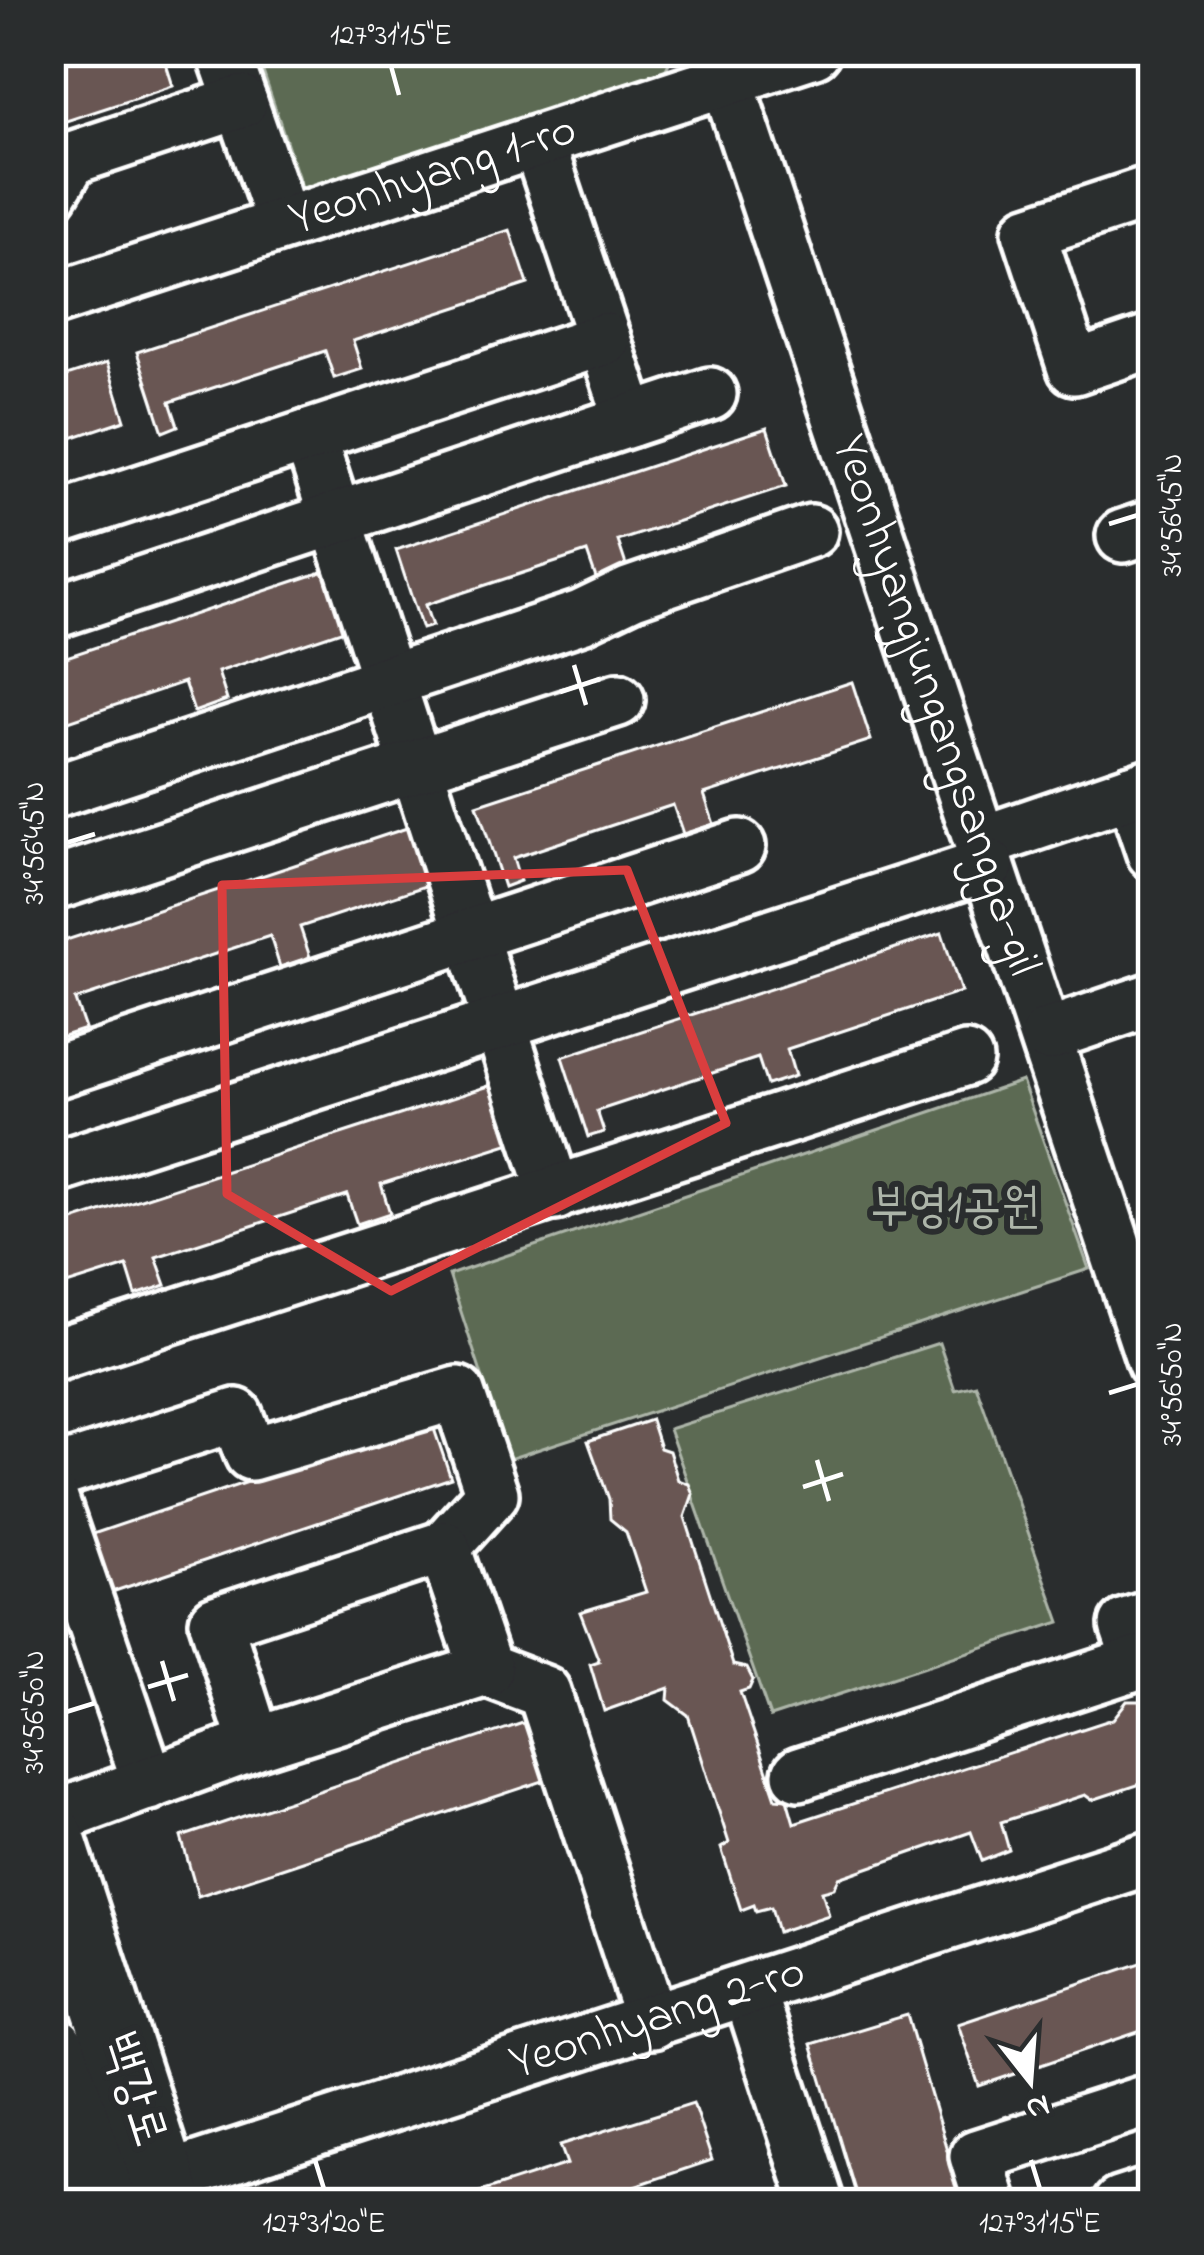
<svg xmlns="http://www.w3.org/2000/svg" width="1204" height="2255" font-family="'Indie Flower','Poor Story',sans-serif">
<rect width="100%" height="100%" fill="#2a2d2e"/>
<filter id="ink" filterUnits="userSpaceOnUse"><feTurbulence type="fractalNoise" baseFrequency=".00833" numOctaves="2"/><feDisplacementMap in="SourceGraphic" scale="24" xChannelSelector="R" yChannelSelector="G"/><feConvolveMatrix kernelMatrix="1 2 1 2 8 2 1 2 1" color-interpolation-filters="sRGB"/></filter>
<g filter="url(#ink)">
<!-- green -->
<g fill="#5b6b53" stroke="#adb5a9" stroke-width="3">
<polygon points="256,51 675,51 663,75 307,203"/>
<polygon points="1022,1081 1089,1269 509,1459 449,1275"/>
<polygon points="939,1343 955,1390 976,1385 1060,1622 770,1717 669,1429"/>
</g>
<!-- building -->
<g fill="#695753" stroke="#fff" stroke-width="3">
<polygon points="74,51 162,51 173,86 51,126 51,58"/>
<polygon points="510,230 528,284 353,341 362,369 334,378 325,351 170,402 178,426 163,432 137,352"/>
<polygon points="107,363 125,420 51,445 51,381"/>
<polygon points="767,428 786,486 618,541 628,571 597,581 587,552 425,605 432,626 422,629 396,550"/>
<polygon points="331,569 350,628 218,672 227,700 194,712 184,682 51,727 51,662"/>
<polygon points="852,682 871,740 704,794 714,824 683,834 673,805 513,858 520,881 504,887 477,805"/>
<polygon points="410,827 428,885 300,927 310,957 280,967 270,936 75,1000 85,1029 54,1039 51,945"/>
<polygon points="942,933 961,992 787,1049 795,1076 767,1085 758,1058 597,1111 604,1132 588,1137 562,1057"/>
<polygon points="492,1085 511,1143 381,1184 390,1213 357,1224 347,1195 156,1257 166,1285 136,1295 127,1266 51,1290 51,1228"/>
<polygon points="431,1420 451,1478 97,1597 78,1539"/>
<polygon points="651,1420 660,1448 669,1451 678,1480 689,1484 693,1494 685,1517 733,1665 747,1668 753,1680 749,1689 740,1692 776,1798 787,1799 794,1823 1113,1719 1127,1701 1141,1701 1146,1725 1153,1723 1153,1780 1092,1800 1085,1795 1001,1822 1009,1850 982,1861 971,1832 839,1878 834,1888 822,1891 829,1915 778,1932 771,1907 756,1911 754,1905 741,1910 721,1848 729,1843 688,1715 668,1700 669,1688 604,1711 590,1664 599,1661 580,1612 646,1592 626,1532 610,1519 609,1499 588,1441"/>
<polygon points="526,1722 546,1780 198,1896 181,1837"/>
<polygon points="1153,1959 1153,2027 979,2086 958,2024"/>
<polygon points="907,2015 963,2204 859,2204 811,2044"/>
<polygon points="693,2103 712,2160 582,2204 443,2204 567,2164 560,2145"/>
</g>
<g fill="none" stroke-linecap="round" stroke-linejoin="round">
<!-- minor casing -->
<g stroke="#fff" stroke-width="60">
<g id="minor">
<polyline points="223,51 283,223"/>
<path id="s1" d="M717,51L1153,1361"/>
<polyline points="538,142 631,420"/>
<polyline points="1153,191 1029,232 1074,368 1153,341"/>
<polyline points="51,193 72,158 241,102"/>
<path id="s2" d="M51,300L814,51"/>
<polyline points="309,436 555,1194"/>
<polyline points="51,521 604,339"/>
<polyline points="1123,536 1153,526"/>
<polyline points="51,613 710,394"/>
<polyline points="1132,791 1153,853"/>
<polyline points="51,793 581,617 631,593 811,531"/>
<polyline points="983,842 1153,784"/>
<polyline points="51,885 618,700"/>
<polyline points="1047,1035 1153,999"/>
<polyline points="51,1073 739,846"/>
<polyline points="51,1169 988,865"/>
<polyline points="51,1356 966,1059"/>
<polyline points="51,1474 236,1415 251,1454 458,1393 492,1494 444,1547"/>
<polyline points="51,1497 149,1784"/>
<polyline points="1139,1663 1126,1625 1153,1616"/>
<polyline points="486,1670 544,1692 652,2022"/>
<polyline points="799,1774 1153,1658"/>
<polyline points="51,1819 255,1744 486,1670 444,1547 216,1622 255,1744"/>
<polyline points="749,1991 818,2204"/>
<path id="s3" d="M130,2190L1153,1857"/>
<polyline points="991,2204 976,2156 1153,2099"/>
<polyline points="1119,2204 1153,2193"/>
</g>
</g>
<!-- major casing -->
<g stroke="#fff" stroke-width="75">
<g id="major">
<polyline points="51,1838 170,2204"/>
<polyline points="51,2048 104,2204"/>
</g>
</g>
<!-- minor -->
<use href="#minor" stroke="#2a2d2e" stroke-width="51"/>
<!-- major -->
<use href="#major" stroke="#2a2d2e" stroke-width="66"/>
</g>
</g>
<!-- marked area -->
<path fill="none" stroke="#da3e3e" stroke-width="9" stroke-linejoin="round" d="M627,870L726,1123L391,1291L227,1194L222,885Z"/>
<!-- ticks -->
<path fill="none" stroke="#fff" stroke-width="4.5" d="M391,66L399,95M1109,524L1138,515M574,665L586,705M560,692L600,679M66,843L95,834M1109,1393L1138,1384M817,1460L829,1501M803,1487L843,1474M162,1661L174,1701M148,1687L188,1675M66,1712L95,1703M315,2160L324,2189M1031,2160L1040,2189"/>
<g text-anchor="middle" dominant-baseline="central" stroke-width="12" stroke-linejoin="round" paint-order="stroke">
<!-- street labels -->
<g font-size="48" fill="#fff" stroke="#2a2d2e">
<text stroke="none"><textPath href="#s2" startOffset="402">Yeonhyang 1-ro</textPath></text>
<text stroke="none"><textPath href="#s1" startOffset="690">Yeonhyangjungangsangga-gil</textPath></text>
<text stroke="none"><textPath href="#s3" startOffset="555">Yeonhyang 2-ro</textPath></text>
<text transform="translate(133 2090) rotate(72)">백강로</text>
</g>
<!-- park labels -->
<g font-size="48" fill="#adb5a9" stroke="#2a2d2e">
<text x="955" y="1209">부영1공원</text>
</g>
</g>
<!-- margin -->
<rect width="1204" height="2255" fill="none" stroke="#2a2d2e" stroke-width="132"/>
<!-- north arrow -->
<g transform="translate(1030 2081) rotate(163)" stroke="#2a2d2e" stroke-width="9" paint-order="stroke">
<path d="M0-9L21 45L0 30L-21 45Z" fill="#ffffff"/>
<text y="-18" font-size="33" font-weight="bold" text-anchor="middle" fill="#ffffff">N</text>
</g>
<rect x="66" y="66" width="1072" height="2123" fill="none" stroke="#fff" stroke-width="4.5"/>
<g font-size="30" text-anchor="middle" fill="#fff">
<text x="391" y="44">127°31'15"E</text>
<text transform="translate(1171 515) rotate(-90)" y="10">34°56'45"N</text>
<text transform="translate(33 843) rotate(-90)" y="10">34°56'45"N</text>
<text transform="translate(1171 1384) rotate(-90)" y="10">34°56'50"N</text>
<text transform="translate(33 1712) rotate(-90)" y="10">34°56'50"N</text>
<text x="324" y="2232">127°31'20"E</text>
<text x="1040" y="2232">127°31'15"E</text>
</g>
</svg>
